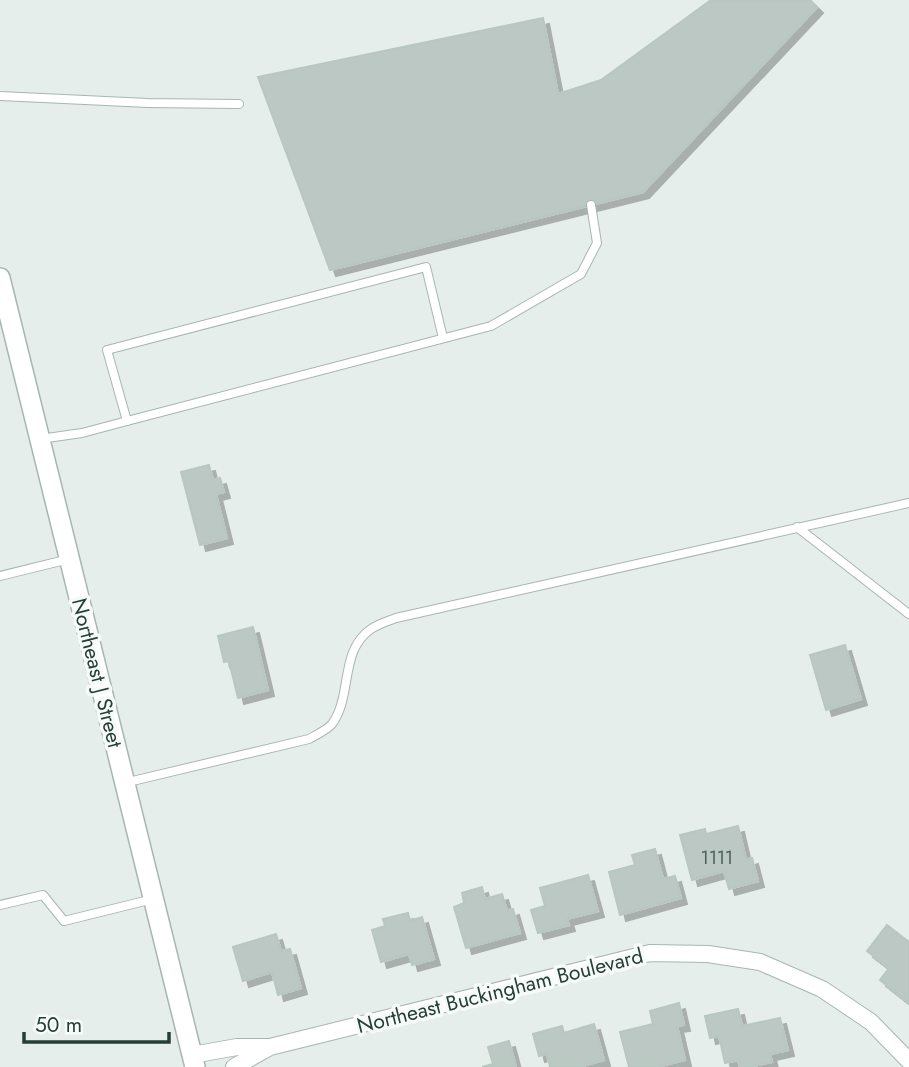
<svg xmlns="http://www.w3.org/2000/svg" width="909" height="1067" font-family="Jost,sans-serif">
<defs>
<filter id="shadow"><feDropShadow dx="6" dy="6" stdDeviation="0" flood-color="#0004"/></filter>
</defs>
<rect width="100%" height="100%" fill="#e5eeea"/>
<!-- building -->
<g fill="#bbc8c3" stroke="#b8c7c0" stroke-width="2" filter="url(#shadow)">
<polygon points="711,0 810,0 817,7 643,192 330,270 258,77 543,18 558,94 601,80"/>
<polygon points="209,465 213,480 220,478 224,492 216,494 227,538 200,545 181,472"/>
<polygon points="253,627 268,690 238,698 229,661 224,662 218,636"/>
<polygon points="845,645 861,699 826,710 810,655"/>
<polygon points="738,826 746,860 752,858 758,881 729,889 724,871 692,880 680,835 705,829 706,834"/>
<polygon points="655,849 663,879 675,876 681,898 620,915 609,872 635,865 632,855"/>
<polygon points="588,875 598,911 567,919 569,925 538,933 531,910 545,906 540,888"/>
<polygon points="482,887 485,899 502,894 507,911 513,909 520,933 466,948 454,907 464,903 462,893"/>
<polygon points="408,913 410,921 422,917 434,959 412,965 409,954 381,962 372,930 385,926 383,919"/>
<polygon points="887,925 909,942 909,1003 880,980 889,968 867,951"/>
<polygon points="276,934 281,951 290,949 301,988 278,995 272,972 243,981 233,947"/>
<polygon points="679,1003 684,1025 677,1026 685,1060 657,1067 629,1067 620,1032 653,1024 650,1011"/>
<polygon points="738,1009 742,1026 780,1018 788,1050 770,1054 772,1062 748,1067 740,1067 738,1060 725,1063 719,1036 710,1038 705,1016"/>
<polygon points="594,1024 604,1060 579,1067 550,1067 547,1054 539,1056 533,1034 562,1026 564,1033"/>
<polygon points="509,1041 516,1067 482,1067 493,1064 488,1047"/>
</g>
<g fill="none" stroke-linecap="round" stroke-linejoin="round">
<!-- service casing -->
<g stroke="#a8b6b1" stroke-width="10">
<g id="service">
<polyline points="0,96 148,103 239,104"/>
<polyline points="127,421 107,350 426,267 443,338"/>
<polyline points="40,439 82,433 127,421 491,326 581,274 597,243 591,205"/>
<polyline points="797,527 909,614"/>
<polyline points="0,576 69,559"/>
<path d="M124,783L309,739C316,735 327,730 332,724C353,695 339,651 371,629C378,624 388,621 396,618L909,503"/>
<polyline points="0,905 43,895 64,921 153,899"/>
</g>
</g>
<!-- minor casing -->
<g stroke="#a8b6b1" stroke-width="18">
<g id="minor">
<polyline points="192,1055 237,1047 268,1047"/>
<polyline points="234,1067 270,1047 650,953 708,954 760,962 822,989 871,1022 909,1061"/>
</g>
</g>
<!-- tertiary casing -->
<g stroke="#a8b6b1" stroke-width="22">
<polyline id="tertiary" points="0,278 195,1067"/>
</g>
<!-- service -->
<use href="#service" stroke="#fff" stroke-width="8"/>
<!-- minor -->
<use href="#minor" stroke="#fff" stroke-width="16"/>
<!-- tertiary -->
<use href="#tertiary" stroke="#fff" stroke-width="19"/>
</g>
<g text-anchor="middle" dominant-baseline="central" stroke-width="7" stroke-linejoin="round" paint-order="stroke">
<!-- number labels -->
<g font-size="18" fill="#4a615a">
<text x="717" y="858">1111</text>
</g>
<!-- street labels -->
<g font-size="21" fill="#253f37" stroke="#f6faf8">
<text transform="translate(97 673) rotate(76)">Northeast J Street</text>
<text transform="translate(500 991) rotate(-14)">Northeast Buckingham Boulevard</text>
</g>
</g>
<!-- scale -->
<path d="M24 1032v10h145v-10" fill="none" stroke="#253f37" stroke-width="3.5"/>
<text x="35" y="1032" font-size="21" fill="#253f37" stroke="#f6faf8" stroke-width="5" paint-order="stroke">50 m</text>
</svg>
